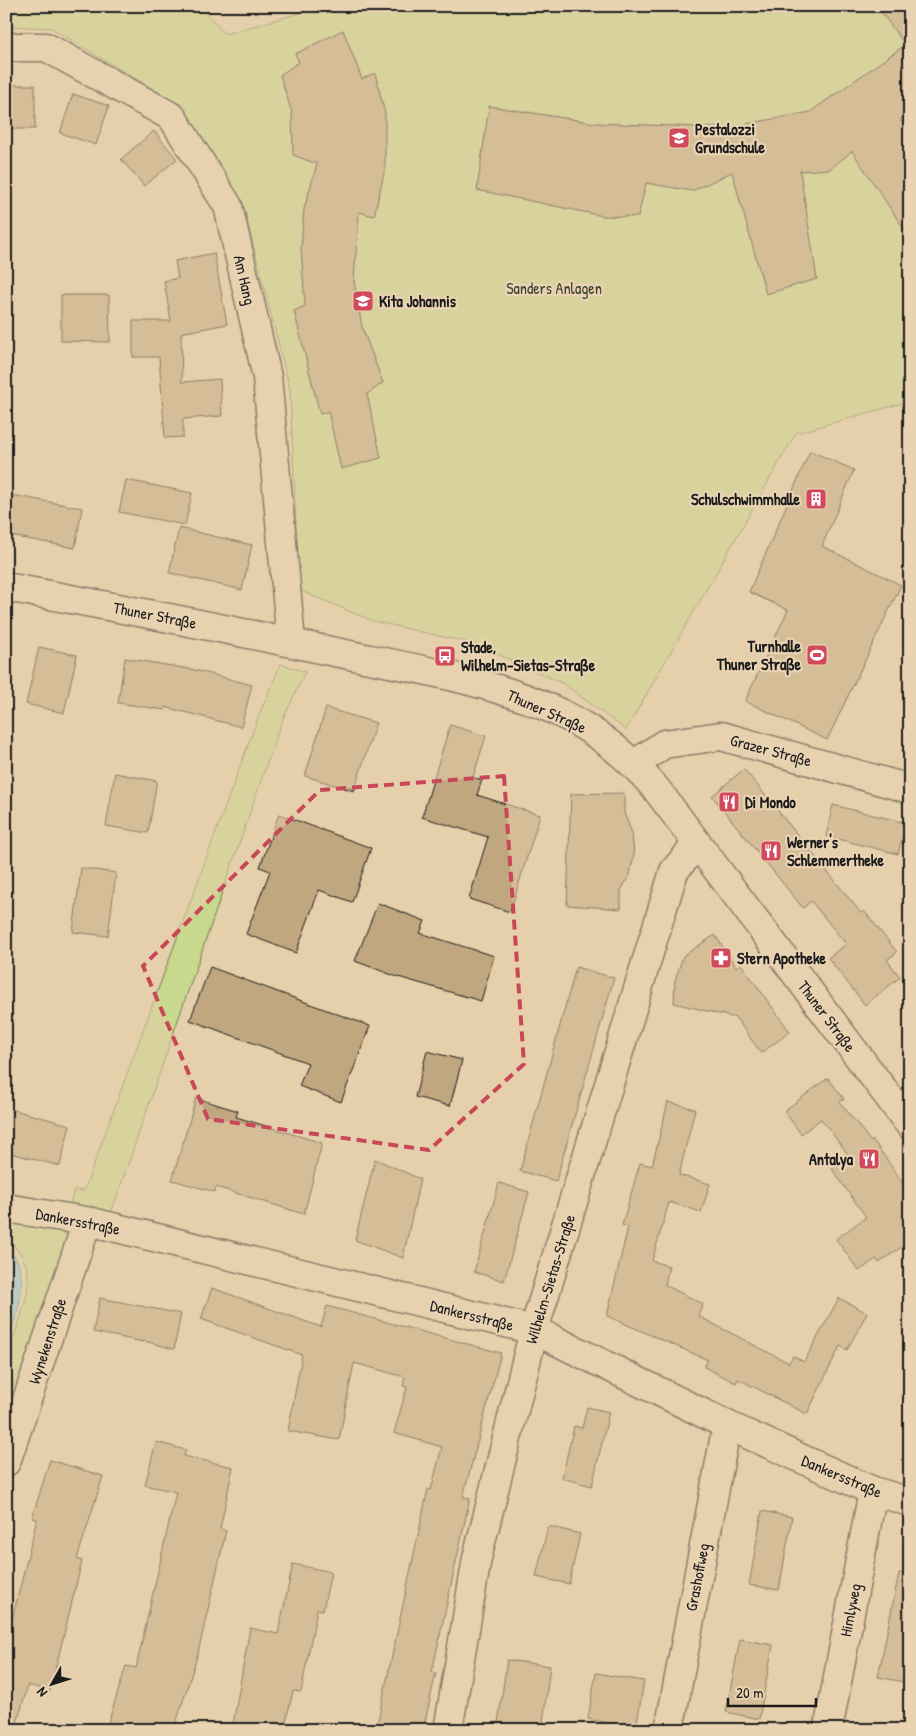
<svg xmlns="http://www.w3.org/2000/svg" width="916" height="1736" font-family="'Patrick Hand',sans-serif">
<rect width="100%" height="100%" fill="#e6cfab"/>
<filter id="ink" filterUnits="userSpaceOnUse"><feTurbulence type="fractalNoise" baseFrequency=".02" numOctaves="2"/><feDisplacementMap in="SourceGraphic" scale="10" xChannelSelector="R" yChannelSelector="G"/><feConvolveMatrix kernelMatrix="1 2 1 2 8 2 1 2 1" color-interpolation-filters="sRGB"/></filter>
<g filter="url(#ink)">
<!-- green -->
<g fill="#c8d88c" stroke="#727a54">
<polygon points="6,6 199,6 225,34 325,6 910,6 910,401 796,433 626,730 564,684 475,644 373,621 299,590 290,389 242,201 183,107 51,28 6,26"/>
<path d="M281,664L305,672L280,726L111,1213L86,1207L6,1416C6,1399 4,1381 6,1365C13,1323 52,1273 6,1239V1220L64,1229L74,1190L84,1191L259,715Z"/>
</g>
<!-- water -->
<path fill="#84c9e5" stroke="#5a8495" d="M6,1246C36,1274 15,1316 6,1350Z"/>
<!-- building -->
<g fill="#c1a780" stroke="#1c1c1c">
<polygon points="877,6 910,6 910,113 900,120 910,134 910,238 852,151 830,169 800,171 817,279 766,294 732,172 692,191 646,183 638,217 603,216 477,190 489,106 596,123 725,128 810,112 905,45"/>
<polygon points="343,30 362,79 375,73 385,114 385,169 374,216 359,212 354,281 362,327 383,383 367,394 381,458 341,469 328,411 320,414 294,311 305,306 301,248 304,209 317,164 293,155 292,113 280,75 299,62 295,54"/>
<rect x="6" y="85" width="29" height="44"/>
<polygon points="73,94 109,106 96,145 60,133"/>
<polygon points="154,131 177,159 144,186 121,159"/>
<polygon points="214,253 227,324 181,333 182,382 220,379 222,416 183,419 183,437 165,438 159,357 133,357 133,321 171,321 164,281 178,278 175,261"/>
<polygon points="61,295 109,295 110,342 61,341"/>
<polygon points="810,451 854,470 822,546 901,585 827,740 745,701 788,610 749,592"/>
<polygon points="126,480 192,493 185,525 119,512"/>
<polygon points="6,494 82,508 75,548 6,535"/>
<polygon points="179,528 252,545 242,590 169,573"/>
<polygon points="39,647 77,655 64,713 26,704"/>
<polygon points="125,658 195,670 252,685 241,727 165,707 165,710 118,703"/>
<polygon points="326,708 376,723 354,791 305,776"/>
<polygon points="450,725 486,736 473,777 482,780 477,795 540,815 510,912 469,899 488,837 422,817"/>
<polygon points="744,769 861,913 864,911 897,952 887,960 900,977 865,1005 828,958 846,944 811,901 803,908 712,796"/>
<polygon points="115,773 157,781 148,833 106,826"/>
<polygon points="624,793 624,813 632,833 634,855 630,875 621,890 621,909 567,905 571,794"/>
<polygon points="833,805 906,823 898,854 826,836"/>
<polygon points="279,814 371,848 352,902 319,890 296,953 246,934 270,871 260,867"/>
<polygon points="81,868 116,873 108,936 73,932"/>
<polygon points="378,903 425,921 420,933 494,956 481,1001 395,976 355,961"/>
<polygon points="715,935 736,967 741,964 790,1032 761,1053 736,1018 674,1003 675,980 683,956"/>
<polygon points="210,967 370,1026 341,1102 299,1086 308,1063 190,1020"/>
<polygon points="576,967 614,978 556,1181 520,1171"/>
<polygon points="427,1051 462,1060 450,1106 415,1097"/>
<polygon points="828,1078 844,1099 840,1102 871,1142 873,1140 910,1193 910,1241 879,1263 876,1259 859,1271 836,1239 866,1217 832,1169 850,1157 821,1119 801,1134 784,1111"/>
<polygon points="196,1098 238,1111 236,1117 322,1143 304,1214 216,1187 215,1192 172,1180"/>
<polygon points="668,1102 695,1109 679,1175 710,1184 701,1212 669,1202 652,1261 669,1266 665,1285 703,1304 698,1316 789,1363 793,1356 804,1362 839,1298 867,1313 847,1350 840,1346 807,1414 738,1379 736,1383 704,1367 708,1360 607,1316 628,1227 622,1225 640,1163 652,1166"/>
<polygon points="6,1108 70,1125 60,1166 6,1152"/>
<polygon points="375,1159 420,1179 403,1258 355,1240"/>
<polygon points="499,1183 529,1192 504,1281 474,1272"/>
<polygon points="212,1288 321,1327 327,1306 501,1353 463,1497 470,1498 432,1672 436,1673 423,1730 376,1730 428,1489 431,1490 442,1447 394,1433 407,1387 403,1386 405,1377 354,1363 339,1440 288,1431 302,1355 201,1319"/>
<polygon points="100,1298 181,1314 174,1349 144,1341 144,1342 93,1332"/>
<polygon points="587,1407 609,1412 592,1486 562,1478 574,1426 582,1428"/>
<polygon points="156,1442 186,1450 184,1456 233,1467 220,1529 226,1531 198,1653 174,1730 106,1730 126,1666 136,1668 176,1492 145,1485"/>
<polygon points="50,1460 103,1476 77,1559 82,1561 50,1691 28,1685 15,1730 6,1730 6,1644 37,1519 32,1518"/>
<polygon points="762,1511 792,1517 779,1590 749,1585"/>
<polygon points="548,1526 580,1534 569,1584 536,1577"/>
<polygon points="293,1564 331,1572 323,1610 317,1609 301,1692 293,1691 284,1730 232,1730 250,1628 278,1634"/>
<polygon points="899,1573 910,1574 910,1683 878,1677"/>
<polygon points="740,1639 773,1645 759,1719 726,1712"/>
<polygon points="507,1660 550,1666 542,1730 497,1730"/>
<polygon points="596,1673 644,1681 636,1728 588,1719"/>
</g>
<g fill="none" stroke-linecap="round" stroke-linejoin="round">
<!-- minor casing -->
<g stroke="#1c1c1c" stroke-width="31">
<g id="minor">
<polyline points="6,47 46,47 172,117 228,206 267,377 291,642"/>
<path d="M6,587C116,607 226,629 335,652C406,667 480,678 547,707C591,726 626,753 657,790L910,1125"/>
<polyline points="635,764 664,744 721,736 910,789"/>
<polyline points="6,1208 92,1222 534,1330 727,1425 873,1491 910,1502"/>
<polyline points="6,1462 83,1234 92,1222"/>
<polyline points="448,1730 477,1558 534,1330 674,871 697,844"/>
<polyline points="669,1730 727,1425"/>
<polyline points="828,1730 873,1491"/>
</g>
</g>
<!-- minor -->
<use href="#minor" stroke="#e9d3b2" stroke-width="28"/>
</g>
</g>
<!-- marked area -->
<path d="M0 0H916V1736H0ZM504,776L524,1064L429,1150L208,1119L143,966L320,790Z" fill="#e6cfab" fill-opacity=".55" fill-rule="evenodd"/>
<path fill="none" stroke="#c84758" stroke-width="4" stroke-dasharray="10 6" stroke-linejoin="round" d="M504,776L524,1064L429,1150L208,1119L143,966L320,790Z"/>
<!-- icons -->
<defs>
<g id="school-square" transform="scale(1.125)"><rect x="-9" y="-9" width="18" height="18" rx="4" fill="#d1495b" stroke="#e9d3b2"/><path d="M0-5L7-2L0 1L-7-2ZM-4 1L0 2.5L4 1V4Q0 6-4 4Z" fill="#fff"/></g>
<g id="building-square" transform="scale(1.125)"><rect x="-9" y="-9" width="18" height="18" rx="4" fill="#d1495b" stroke="#e9d3b2"/><path d="M-4-6H4V6H1V3H-1V6H-4ZM-2.5-4.3h1.7v1.8h-1.7ZM.8-4.3h1.7v1.8H.8ZM-2.5-1h1.7V.8h-1.7ZM.8-1h1.7V.8H.8Z" fill="#fff"/></g>
<g id="stadium-square" transform="scale(1.125)"><rect x="-9" y="-9" width="18" height="18" rx="4" fill="#d1495b" stroke="#e9d3b2"/><path d="M0-5a6.5 5 0 1 0 0 10a6.5 5 0 1 0 0-10ZM-3.5-1.8h7v3.6h-7Z" fill="#fff"/></g>
<g id="bus-square" transform="scale(1.125)"><rect x="-9" y="-9" width="18" height="18" rx="4" fill="#d1495b" stroke="#e9d3b2"/><path d="M-5-6H5V4H4V6H2V4H-2V6H-4V4H-5ZM-3.5-4V0h7V-4ZM-3.5 1.2v1.5H-2V1.2ZM2 1.2v1.5H3.5V1.2Z" fill="#fff"/></g>
<g id="restaurant-square" transform="scale(1.125)"><rect x="-9" y="-9" width="18" height="18" rx="4" fill="#d1495b" stroke="#e9d3b2"/><path d="M-5-6h1v4h1v-4h1v4h1v-4h1v5L-1.5 .5V6h-2V.5L-5-1ZM5-6V6H3V1.5H1.5Q1.5-4 5-6Z" fill="#fff"/></g>
<g id="pharmacy-square" transform="scale(1.125)"><rect x="-9" y="-9" width="18" height="18" rx="4" fill="#d1495b" stroke="#e9d3b2"/><path d="M-2-6h4v4h4v4h-4v4h-4v-4h-4v-4h4Z" fill="#fff"/></g>
</defs>
<g fill-rule="evenodd">
<use href="#school-square" x="679" y="138"/>
<use href="#school-square" x="363" y="301"/>
<use href="#building-square" x="816" y="499"/>
<use href="#stadium-square" x="817" y="655"/>
<use href="#bus-square" x="445" y="656"/>
<use href="#restaurant-square" x="729" y="802"/>
<use href="#restaurant-square" x="771" y="851"/>
<use href="#pharmacy-square" x="721" y="958"/>
<use href="#restaurant-square" x="869" y="1159"/>
</g>
<g text-anchor="middle" dominant-baseline="central" stroke-width="4.5" stroke-linejoin="round" paint-order="stroke">
<!-- poi labels -->
<g font-size="16" font-weight="bold" fill="#1c1c1c" stroke="#e9d3b2" text-anchor="start">
<text x="695" y="129">Pestalozzi<tspan x="695" dy="18">Grundschule</tspan></text>
<text x="379" y="301">Kita Johannis</text>
<text x="800" y="499" text-anchor="end">Schulschwimmhalle</text>
<text x="801" y="646" text-anchor="end">Turnhalle<tspan x="801" dy="18">Thuner Straße</tspan></text>
<text x="461" y="647">Stade,<tspan x="461" dy="18">Wilhelm-Sietas-Straße</tspan></text>
<text x="745" y="802">Di Mondo</text>
<text x="787" y="842">Werner's<tspan x="787" dy="18">Schlemmertheke</tspan></text>
<text x="737" y="958">Stern Apotheke</text>
<text x="853" y="1159" text-anchor="end">Antalya</text>
</g>
<!-- street labels -->
<g font-size="16" fill="#1c1c1c" stroke="#e9d3b2">
<text transform="translate(245 280) rotate(77)">Am Hang</text>
<text transform="translate(155 615) rotate(11)">Thuner Straße</text>
<text transform="translate(547 711) rotate(24)">Thuner Straße</text>
<text transform="translate(771 750) rotate(15)">Grazer Straße</text>
<text transform="translate(827 1016) rotate(53)">Thuner Straße</text>
<text transform="translate(78 1221) rotate(11)">Dankersstraße</text>
<text transform="translate(550 1279) rotate(-73)">Wilhelm-Sietas-Straße</text>
<text transform="translate(472 1315) rotate(14)">Dankersstraße</text>
<text transform="translate(47 1341) rotate(-72)">Wynekenstraße</text>
<text transform="translate(842 1476) rotate(23)">Dankersstraße</text>
<text transform="translate(697 1577) rotate(-79)">Grashoffweg</text>
<text transform="translate(850 1610) rotate(-79)">Himlyweg</text>
</g>
<!-- park labels -->
<g font-size="16" fill="#3e4232" stroke="#e9d3b2">
<text x="554" y="288">Sanders Anlagen</text>
</g>
</g>
<!-- margin -->
<rect width="916" height="1736" fill="none" stroke="#e9d3b2" stroke-width="25"/>
<rect x="12" y="12" width="891" height="1711" fill="none" stroke="#1c1c1c" stroke-width="2" filter="url(#ink)"/>
<!-- north arrow -->
<g transform="translate(52 1684) rotate(231)" stroke="#e9d3b2" stroke-width="4" paint-order="stroke">
<path d="M0-4L9 19L0 12L-9 19Z" fill="#1c1c1c"/>
<text y="-8" font-size="14" font-weight="bold" text-anchor="middle" fill="#1c1c1c">N</text>
</g>
<!-- scale -->
<path d="M728 1698v8h88v-8" fill="none" stroke="#1c1c1c" stroke-width="2.5"/>
<text x="736" y="1698" font-size="15" fill="#1c1c1c" stroke="#e9d3b2" stroke-width="4" paint-order="stroke">20 m</text>
</svg>
